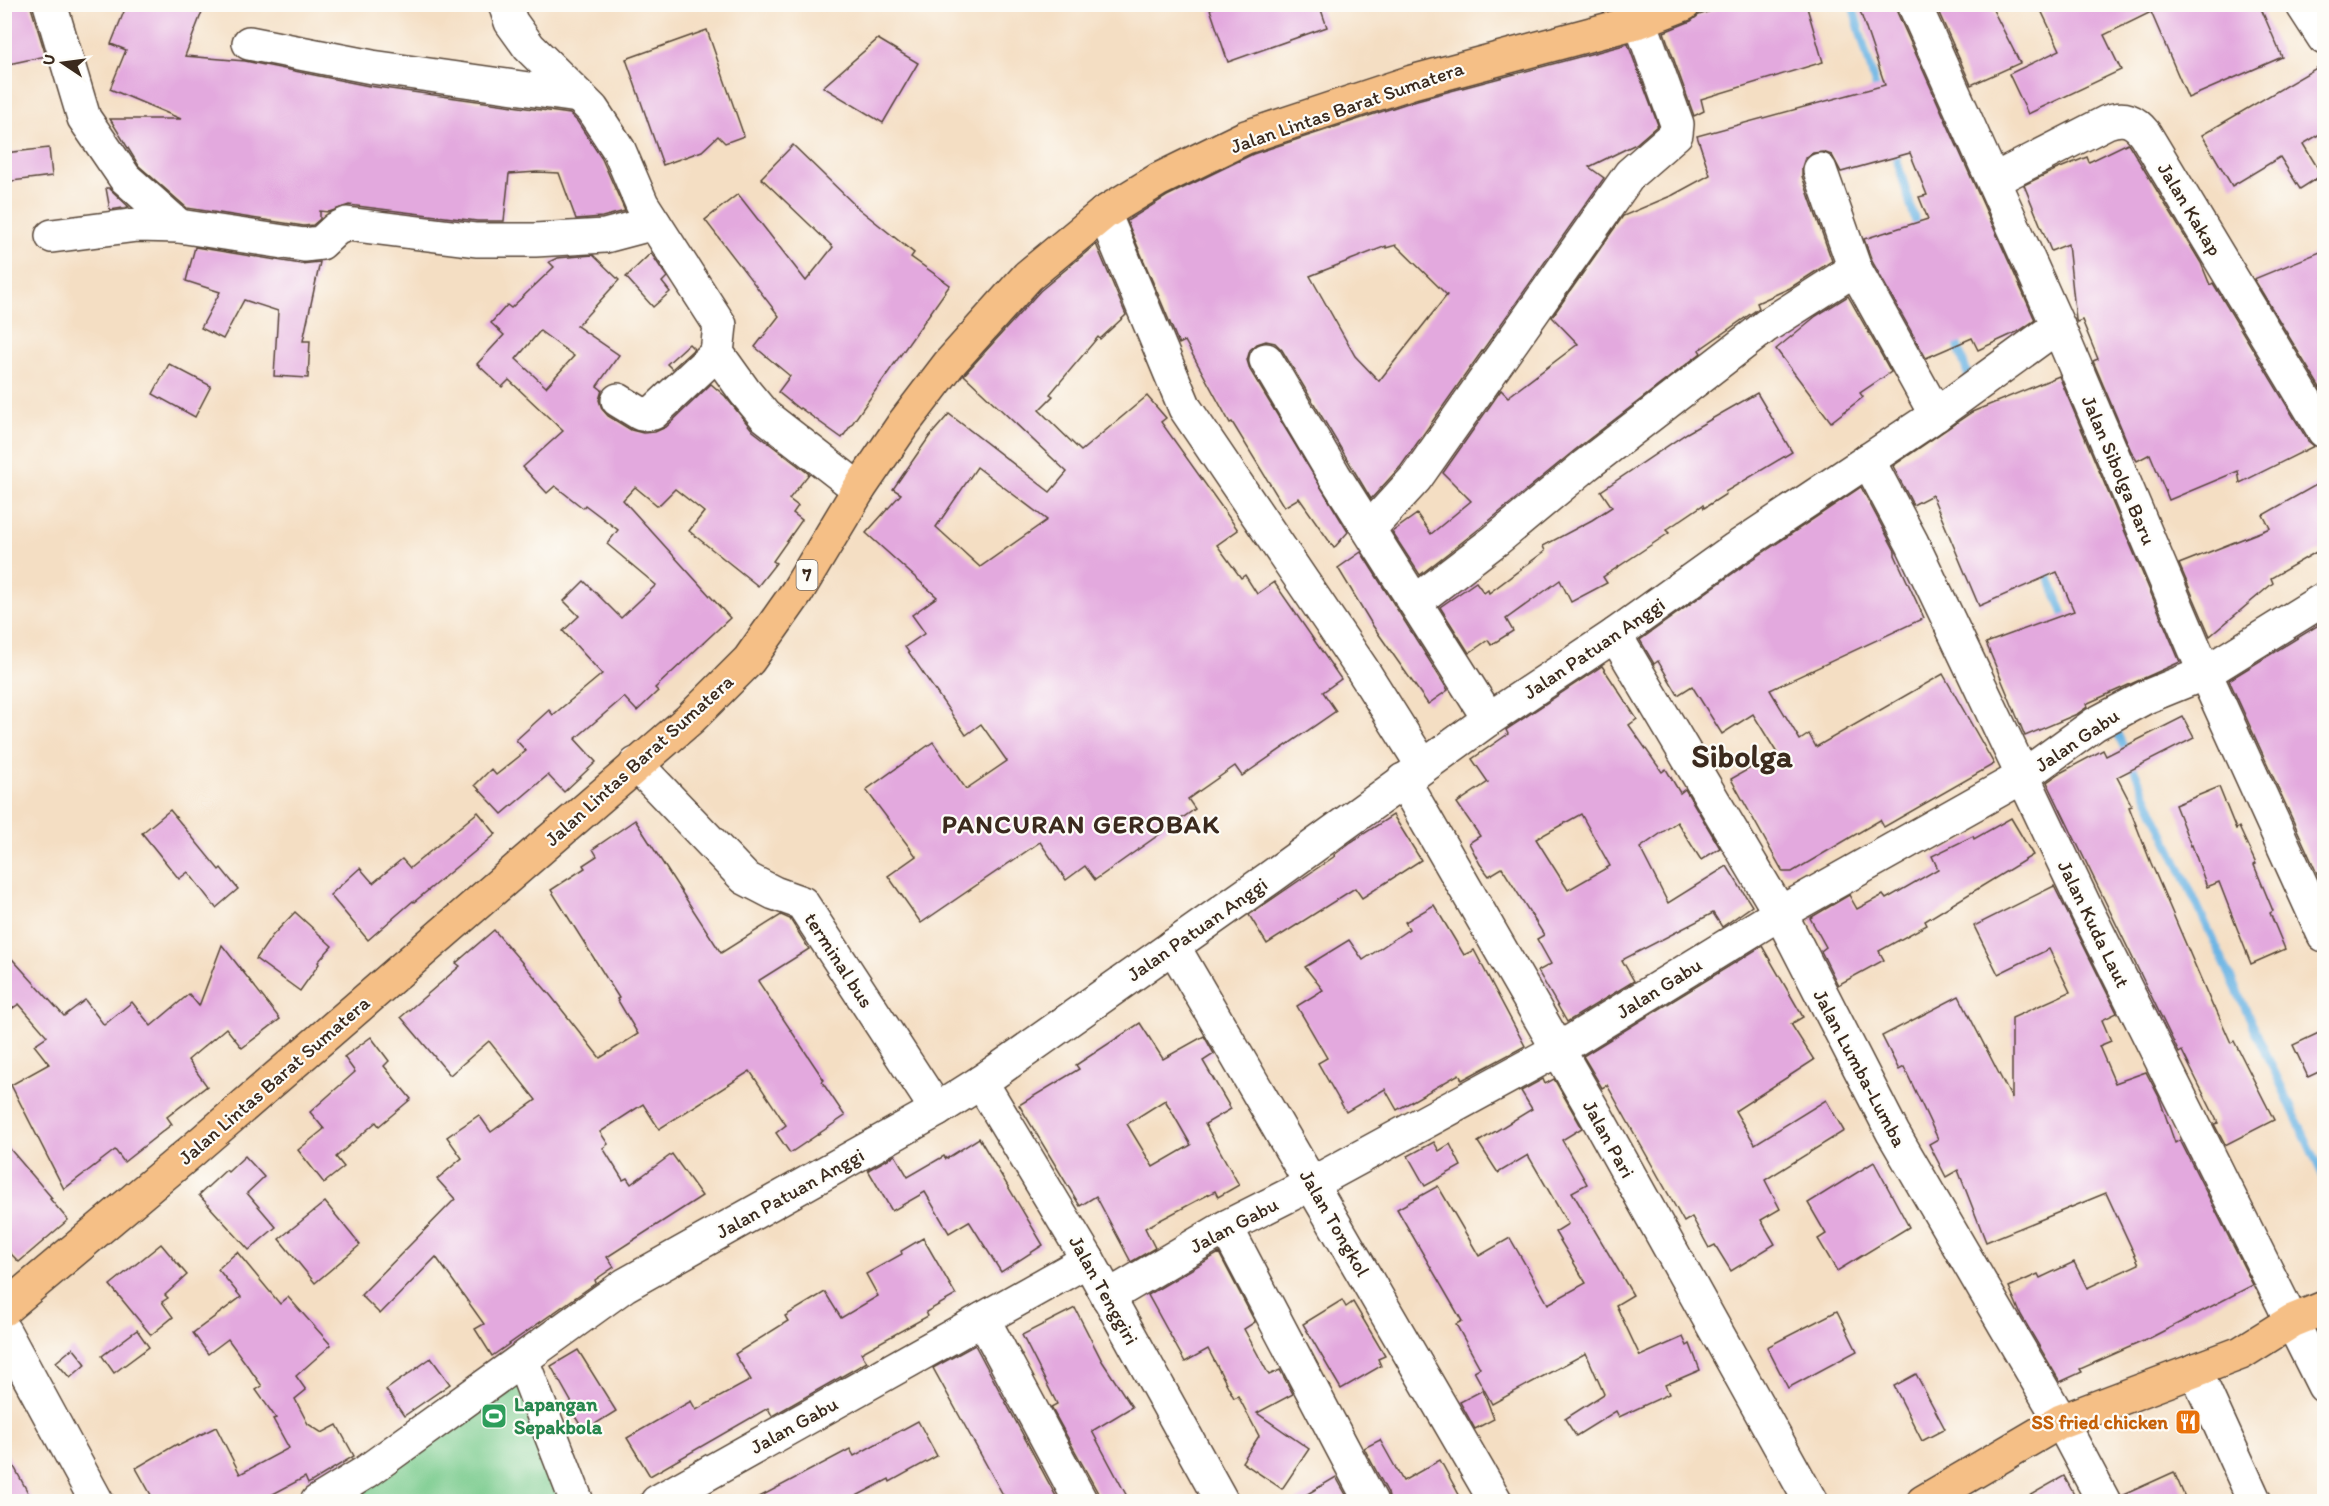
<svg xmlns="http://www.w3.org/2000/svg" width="2329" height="1506" font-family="Itim,sans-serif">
<rect width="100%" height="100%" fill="#fdfcf7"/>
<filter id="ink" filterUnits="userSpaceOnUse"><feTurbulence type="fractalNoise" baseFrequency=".0167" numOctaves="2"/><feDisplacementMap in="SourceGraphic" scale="12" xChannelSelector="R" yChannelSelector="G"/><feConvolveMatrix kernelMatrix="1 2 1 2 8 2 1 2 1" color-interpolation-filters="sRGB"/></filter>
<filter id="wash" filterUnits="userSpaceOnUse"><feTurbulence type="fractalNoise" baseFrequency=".008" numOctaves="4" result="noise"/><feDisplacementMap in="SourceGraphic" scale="24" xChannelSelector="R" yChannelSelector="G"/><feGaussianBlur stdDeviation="1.35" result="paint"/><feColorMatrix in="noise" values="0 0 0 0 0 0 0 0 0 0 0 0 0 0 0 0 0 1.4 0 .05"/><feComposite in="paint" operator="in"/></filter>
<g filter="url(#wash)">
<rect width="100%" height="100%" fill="#f4dec3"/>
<!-- green -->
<polygon fill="#79cb8d" stroke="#5a7a56" stroke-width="1.5" points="522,1360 577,1502 317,1502"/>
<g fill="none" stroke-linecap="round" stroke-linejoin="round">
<!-- stream -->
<g stroke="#6db5e4" stroke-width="8">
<polyline points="1852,4 1878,95"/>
<polyline points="1893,147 1918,230"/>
<polyline points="1954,335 1970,381"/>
<polyline points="2045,567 2067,623"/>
<polyline points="2113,724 2324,1178"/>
</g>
</g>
<g id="blocks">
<!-- building -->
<g fill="#e3a9de" fill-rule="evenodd">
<polygon points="4,4 30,4 46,56 4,65"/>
<polygon points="127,4 205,4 185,56 245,61 369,86 570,114 577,121 602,159 625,211 602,217 576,219 559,173 537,172 509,174 504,221 477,221 349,205 329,212 320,211 320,219 313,225 304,226 187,208 139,166 110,119 181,119 110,89 126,50 111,44"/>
<polygon points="1223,4 1319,4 1327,27 1228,62 1210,9"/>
<polygon points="1731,4 1806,4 1823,62 1701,99 1704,111 1694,116 1664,32 1691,21 1699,15"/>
<polygon points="1887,4 1896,4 1897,12 2035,320 2019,331 1978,350 1972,338 1926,358 1872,261 1864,239 1928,219 1919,197 1927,195 1910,153 1841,172 1832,155 1823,152 1813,153 1805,158 1802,167 1802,176 1832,261 1790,288 1757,303 1759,308 1699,350 1701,353 1575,450 1484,525 1420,575 1392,532 1417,514 1431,534 1471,501 1443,473 1501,390 1508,397 1578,344 1552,317 1623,216 1673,195 1710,175 1697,136 1885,85 1860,11"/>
<polygon points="1935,4 1990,4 2020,63 1971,85"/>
<polygon points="2038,4 2259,4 2282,57 2188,98 2151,12 2104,35 2121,70 2028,114 2009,74 2060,50"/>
<polygon points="707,30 744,136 725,143 718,136 702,151 663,165 626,59"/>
<polygon points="878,39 918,63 883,123 823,87"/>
<path d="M1628,44L1658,125L1636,144L1589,167L1604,178L1401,466L1371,499L1282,350L1275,343L1266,341L1257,344L1250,350L1247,360L1250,370L1348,532L1334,548L1299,498L1284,507L1232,422L1230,423L1185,341L1179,344L1127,221L1167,196L1253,154L1417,100ZM1396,245L1447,295L1379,381L1355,356L1310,276L1386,246V248Z"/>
<polygon points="2325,63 2325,131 2303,144 2322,175 2300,189 2280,157 2232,186 2202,135"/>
<polygon points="2128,143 2201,263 2210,285 2213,283 2308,441 2314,446 2240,483 2238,471 2169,500 2150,454 2137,461 2131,451 2093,361 2098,359 2082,320 2077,322 2076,320 2068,244 2051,251 2024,185 2055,170 2087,157 2089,162"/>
<polygon points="793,145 859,209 914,253 911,257 950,285 842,438 800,408 799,409 778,392 790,376 755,347 779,316 705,220 738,194 806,281 833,247 761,178"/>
<polygon points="49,148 52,176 4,182 4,153"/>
<polygon points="106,188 109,188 129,207 110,210"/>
<path d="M1096,244L1126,315L1100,339L1098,337L1050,394L1053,396L1039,410L1081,451L1147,396L1166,418L1161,422L1238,530L1217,545L1241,578L1245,575L1257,594L1274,582L1341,679L1323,692L1336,711L1242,776L1235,766L1188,799L1195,809L1095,880L1085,866L1066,880L1040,842L921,923L888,876L916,856L866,790L933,742L966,789L1007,761L981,724L966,735L905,647L925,633L912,615L937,597L866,533L901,494L893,489L929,437L949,414L1050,492L1067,472L964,375L1040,291ZM977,467L1047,520L980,567L936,527Z"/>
<polygon points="195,247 301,264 320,262 303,341 310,341 308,378 274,376 278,311 244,300 223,339 201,328 220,292 186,281"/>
<polygon points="2325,250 2325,396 2254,279"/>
<polygon points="651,253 667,277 662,282 670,292 653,307 626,277"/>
<path d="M593,255L619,280L577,326L619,355L597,386L602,390L599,400L602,409L608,416L631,430L643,433L655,432L666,427L711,384L725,396L753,431L809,474L789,499L798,506L793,513L802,520L773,561L776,563L758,586L689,531L704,512L675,489L658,506L635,487L623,500L730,618L655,688L658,691L637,711L624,697L575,739L596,762L564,792L548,775L502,814L475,785L491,769L496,775L526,751L516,740L549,710L553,715L602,674L563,631L579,616L564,601L584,581L621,618L656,585L607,544L618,530L585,505L583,508L555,486L547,493L523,467L563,431L509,380L502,387L477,364L504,335L491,323L507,305L511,308L554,267L549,262L557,258ZM540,331L574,356L546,387L516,359Z"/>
<polygon points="1848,296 1891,372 1860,393 1863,397 1831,422 1776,349 1816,316"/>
<polygon points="689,344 694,349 672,369 667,364"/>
<polygon points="169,364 211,386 195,417 153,394"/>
<polygon points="2059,376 2180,662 2086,704 2087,707 2077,714 2025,736 1986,643 2074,611 2057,572 1979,606 1932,495 1913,505 1893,466 1972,412"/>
<polygon points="1757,393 1792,452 1725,492 1726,494 1704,508 1703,505 1666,530 1669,533 1603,577 1607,583 1571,602 1560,580 1506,619 1513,631 1491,645 1488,640 1469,653 1440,607 1476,582 1484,593 1488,590 1489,593 1545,551 1543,546 1592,520 1612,507 1601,491 1687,433"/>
<polygon points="2325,480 2325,547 2271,578 2273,583 2210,636 2179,564 2270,528 2263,515"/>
<polygon points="1861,487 1895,551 1895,555 1924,618 1770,690 1800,740 1809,734 1816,747 1943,674 1994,764 1884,827 1880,820 1792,872 1783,872 1731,779 1777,753 1753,714 1722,734 1692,686 1678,695 1658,661 1654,664 1640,640 1746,564"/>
<polygon points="1361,552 1448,690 1428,704 1373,626 1338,568"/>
<polygon points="2325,621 2325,891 2229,680"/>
<path d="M1602,666L1637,719L1629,725L1662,772L1666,769L1680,793L1685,789L1720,848L1701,860L1677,822L1640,848L1668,903L1727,866L1752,906L1722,927L1713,913L1622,960L1634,981L1567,1022L1538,971L1551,964L1537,939L1544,935L1502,868L1489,876L1480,864L1469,843L1480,836L1457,803L1488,782L1472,759L1508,734L1506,730ZM1581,814L1610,866L1568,890L1536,839Z"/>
<polygon points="2183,717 2194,738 2117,777 2132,806 2129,807 2151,863 2213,1007 2215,1007 2231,1043 2234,1041 2274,1120 2225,1145 2214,1124 2218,1123 2182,1051 2179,1053 2047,782 2060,773 2103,750 2106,756"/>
<polygon points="2219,787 2236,829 2239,827 2256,864 2254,865 2273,911 2270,913 2285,949 2251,964 2219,882 2207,887 2192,845 2191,846 2175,805"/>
<polygon points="170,810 219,870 221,868 238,889 216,908 188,872 179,879 142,833"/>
<polygon points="478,812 496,834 414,902 413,901 368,940 330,895 360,868 373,883 402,859 410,868"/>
<polygon points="1393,815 1421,860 1362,898 1355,888 1267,944 1249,915 1335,856 1334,855 1351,842"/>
<polygon points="2011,818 2033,855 1925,921 1927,925 1879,951 1884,960 1838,985 1821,951 1826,947 1810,918 1849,895 1857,909 1883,895 1886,899 1938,869 1932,856 1973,836 1974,839"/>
<polygon points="635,820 721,953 781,915 790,919 809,949 758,981 824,1080 822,1082 845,1116 790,1153 776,1133 786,1125 750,1071 659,1129 643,1104 600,1132 608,1144 603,1148 623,1180 627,1178 631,1184 672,1154 702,1196 607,1257 614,1267 595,1280 596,1283 492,1356 475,1329 484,1324 436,1257 380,1314 361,1295 455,1199 437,1179 462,1158 447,1137 479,1115 491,1132 536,1100 489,1041 450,1075 401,1017 460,966 456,963 494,930 551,996 600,1058 638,1034 617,999 619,998 551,890 585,868 583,865 597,856 593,849"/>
<polygon points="2054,886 2117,1013 2102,1020 2111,1041 2099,1046 2115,1083 2146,1072 2159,1097 2175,1143 2180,1140 2253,1285 2148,1339 2080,1369 2082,1372 2060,1382 2021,1315 2009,1287 2038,1274 2040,1278 2074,1262 2087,1288 2139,1264 2106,1193 1986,1242 1958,1170 1946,1177 1929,1144 1938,1139 1904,1067 1899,1070 1882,1036 1959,996 2012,1099 2012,1018 2070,992 2049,949 1998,974 1974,926"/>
<polygon points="1434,905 1464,955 1474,950 1525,1046 1462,1080 1459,1074 1397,1110 1385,1089 1346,1112 1318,1063 1327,1058 1297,1006 1323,990 1305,967 1349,940 1363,960 1409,929 1405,922"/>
<polygon points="295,912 332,946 318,962 319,964 300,991 256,959 272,936"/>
<polygon points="222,945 280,1019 242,1048 226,1028 188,1060 207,1086 167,1117 172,1124 124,1162 115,1150 64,1189 11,1085 49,1064 34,1045 47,1036 19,1004 4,1014 4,950 64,1016 85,1000 104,1025 132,1002 151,1026 189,994 199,1006"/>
<polygon points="1762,946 1803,1017 1791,1024 1814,1060 1735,1111 1755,1144 1826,1100 1844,1131 1765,1180 1780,1209 1761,1220 1775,1244 1731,1271 1715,1245 1709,1248 1692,1217 1684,1222 1607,1085 1602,1088 1583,1056"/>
<path d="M1140,1023L1163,1059L1204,1036L1214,1054L1203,1061L1231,1109L1205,1124L1239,1185L1218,1197L1215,1191L1145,1228L1155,1248L1131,1262L1096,1196L1080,1206L1019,1105L1079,1069L1076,1065ZM1165,1100L1191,1145L1153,1167L1127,1124Z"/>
<polygon points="2325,1030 2325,1069 2308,1077 2293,1045"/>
<polygon points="371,1037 389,1061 384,1066 411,1099 379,1126 376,1122 336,1157 344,1167 324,1183 298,1150 324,1129 310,1112 355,1072 344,1057"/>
<polygon points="1543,1079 1545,1084 1554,1079 1582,1128 1562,1140 1587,1184 1572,1192 1633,1295 1616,1305 1640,1356 1683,1337 1687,1346 1690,1344 1700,1370 1665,1385 1669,1394 1619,1417 1616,1411 1576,1436 1565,1419 1604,1394 1586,1353 1492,1404 1474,1371 1480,1368 1456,1324 1462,1321 1397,1209 1438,1186 1479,1256 1510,1238 1548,1304 1586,1283 1555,1232 1568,1224 1528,1155 1498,1173 1478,1142 1532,1109 1521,1091"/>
<polygon points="979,1138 1043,1245 1001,1272 969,1221 949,1233 925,1192 892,1211 868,1170 895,1155 908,1177 944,1156 946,1159"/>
<polygon points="4,1142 52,1198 50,1199 68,1220 19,1262 4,1247"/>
<polygon points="1434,1142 1439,1151 1450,1144 1461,1166 1425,1186 1408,1156"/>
<polygon points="245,1156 264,1177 247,1193 276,1227 249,1250 199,1195 226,1170 228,1172"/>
<polygon points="1874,1162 1909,1227 1837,1271 1818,1239 1826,1234 1808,1203"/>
<polygon points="325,1202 360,1245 315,1283 279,1239"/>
<polygon points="923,1238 956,1295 926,1312 928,1316 861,1353 867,1362 772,1416 768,1408 650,1476 627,1438 691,1401 696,1410 751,1380 735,1354 788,1321 785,1316 825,1292 841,1318 878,1296 866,1274 902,1254 901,1251"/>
<polygon points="161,1244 187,1275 165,1295 168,1298 162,1302 173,1317 151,1335 110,1285"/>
<polygon points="237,1252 280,1304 288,1297 331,1345 296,1376 306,1390 295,1399 308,1424 322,1433 337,1425 354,1456 308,1484 305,1477 258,1502 155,1502 136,1468 177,1444 178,1446 216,1427 240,1474 289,1448 273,1419 276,1418 256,1390 262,1386 228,1339 208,1354 193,1333 241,1297 218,1269"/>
<polygon points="1219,1253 1255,1322 1244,1329 1269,1375 1280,1370 1293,1394 1257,1413 1309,1449 1282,1489 1242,1462 1259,1436 1238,1396 1234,1398 1208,1349 1185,1362 1148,1295"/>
<polygon points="1342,1300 1346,1307 1353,1302 1385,1356 1378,1359 1381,1366 1341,1389 1303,1324"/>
<polygon points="1075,1308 1102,1361 1132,1407 1092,1431 1130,1502 1100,1502 1098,1493 1051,1407 1057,1404 1022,1335"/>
<polygon points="1837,1311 1857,1351 1788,1388 1767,1347"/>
<polygon points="137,1330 149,1347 114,1373 102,1356"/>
<polygon points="975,1345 1059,1502 1007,1502 933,1368"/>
<polygon points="73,1348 86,1364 70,1378 56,1362"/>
<polygon points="578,1350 616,1411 584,1431 569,1407 573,1405 551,1366"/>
<polygon points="431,1358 450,1384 404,1416 386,1390"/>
<polygon points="1916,1374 1945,1429 1922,1441 1894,1386"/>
<polygon points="1483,1390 1494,1419 1475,1429 1460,1402"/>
<polygon points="918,1421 937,1456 890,1482 889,1479 845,1502 750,1502 850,1449 854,1456"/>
<polygon points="1380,1440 1403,1481 1440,1460 1463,1502 1390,1502 1388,1493 1364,1448"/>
<polygon points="4,1448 33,1502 4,1502"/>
<polygon points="2174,1472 2187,1502 2123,1502 2121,1496"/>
<polygon points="2064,1476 2078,1502 2018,1502"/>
<polygon points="1336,1477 1350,1502 1294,1502"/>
</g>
</g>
</g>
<g filter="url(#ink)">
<use href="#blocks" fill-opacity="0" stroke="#574537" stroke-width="1.5"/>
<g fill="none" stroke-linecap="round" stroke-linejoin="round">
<!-- minor casing -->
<g stroke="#574537" stroke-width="36">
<g id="minor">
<polyline points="50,4 84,118 125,178 179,226"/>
<polyline points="505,4 511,22 529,47 592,109 619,150 642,204 720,325 717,353 745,392 765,416 859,489"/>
<polyline points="1914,4 2058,326 2205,673 2324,935"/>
<polyline points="2302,4 2324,38"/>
<polyline points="249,43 372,67 578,96"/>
<polyline points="1820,170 1855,269 1936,415"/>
<path d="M1994,180L2107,122C2125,116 2134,120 2145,134L2324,431"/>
<polyline points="1104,213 1185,408 1362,669 1423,766"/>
<polyline points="52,236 137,225 179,226 304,245 321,243 336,229 347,224 476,240 535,240 605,236 654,223"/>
<polyline points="1266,360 1334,475 1489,719"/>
<polyline points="618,400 641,414 653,413 717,353"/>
<polyline points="1868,460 1912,543 2088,913 2324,1386"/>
<polyline points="1370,528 1416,478 1630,174 1676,134 1677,124 1640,21"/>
<polyline points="1415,602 1496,540 1586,465 1766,326 1855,269"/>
<polyline points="1615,635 1780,913 1893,1133 2061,1421 2104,1502"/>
<polyline points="636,764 745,878 774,893 802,903 937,1110"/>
<polyline points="1403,780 1597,1117 1811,1502"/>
<polyline points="1173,946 1496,1502"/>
<polyline points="981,1082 1088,1260 1222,1502"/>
<polyline points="1226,1227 1371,1502"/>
<polyline points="1108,1297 1226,1227 1313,1183 1559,1049 1780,913 2022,777 2095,724 2146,697 2205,673 2324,599"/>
<polyline points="983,1319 1081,1502"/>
<polyline points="4,1331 97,1502"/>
<polyline points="522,1360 577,1502"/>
<polyline points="2195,1370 2255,1502"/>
<polyline points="317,1502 366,1472 625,1285 937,1110 981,1082 1271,877 1489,719 1615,635 1735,549 1930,419 2058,326"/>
<polyline points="657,1502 1088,1260"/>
</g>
</g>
<!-- major casing -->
<g stroke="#574537" stroke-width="36">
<polyline id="major" points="1923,1502 2061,1421 2241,1353 2292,1321 2324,1308"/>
</g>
<!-- highway casing -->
<g stroke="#574537" stroke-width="36">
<polyline id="highway" points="4,1309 193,1150 690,719 749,660 797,592 859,489 904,423 949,364 1028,276 1104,213 1158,180 1246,137 1412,82 1640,21 1684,4"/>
</g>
<!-- minor -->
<use href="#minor" stroke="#fff" stroke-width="33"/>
<!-- major -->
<use href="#major" stroke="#f5bf86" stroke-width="33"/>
<!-- highway -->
<use href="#highway" stroke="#f5bf86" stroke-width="33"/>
</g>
</g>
<!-- icons -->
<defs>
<g id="stadium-square" transform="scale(1.35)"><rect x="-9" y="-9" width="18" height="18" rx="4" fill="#2e9e5b" stroke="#fdfcf7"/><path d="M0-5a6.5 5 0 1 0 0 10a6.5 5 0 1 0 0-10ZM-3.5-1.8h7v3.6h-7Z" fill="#fff"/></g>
<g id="restaurant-square" transform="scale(1.35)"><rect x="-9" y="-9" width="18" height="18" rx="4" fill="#e8710a" stroke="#fdfcf7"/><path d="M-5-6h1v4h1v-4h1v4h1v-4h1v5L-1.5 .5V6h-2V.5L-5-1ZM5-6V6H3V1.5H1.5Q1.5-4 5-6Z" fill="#fff"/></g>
</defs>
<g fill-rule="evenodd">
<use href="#stadium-square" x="494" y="1416"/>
<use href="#restaurant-square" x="2188" y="1422"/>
</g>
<g text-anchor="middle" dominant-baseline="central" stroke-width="4.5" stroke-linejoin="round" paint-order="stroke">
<!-- shield labels -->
<rect fill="#fdfcf7" stroke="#75695f" stroke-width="1.5" x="796.5" y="560" width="21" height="30" rx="4.5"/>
<g font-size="18" font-weight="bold" fill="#3b2a1e">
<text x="807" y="575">7</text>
</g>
<!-- street labels -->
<g font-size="20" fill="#3b2a1e" stroke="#fdfcf7">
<text transform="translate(1347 107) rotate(-19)">Jalan Lintas Barat Sumatera</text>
<text transform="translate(2190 209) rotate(59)">Jalan Kakap</text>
<text transform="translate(2119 470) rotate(67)">Jalan Sibolga Baru</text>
<text transform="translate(1594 648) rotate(-34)">Jalan Patuan Anggi</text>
<text transform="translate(2077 740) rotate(-34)">Jalan Gabu</text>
<text transform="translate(639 760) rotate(-42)">Jalan Lintas Barat Sumatera</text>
<text transform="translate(2094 924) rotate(64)">Jalan Kuda Laut</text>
<text transform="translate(1197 929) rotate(-35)">Jalan Patuan Anggi</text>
<text transform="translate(839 960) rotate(57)">terminal bus</text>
<text transform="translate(1659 988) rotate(-32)">Jalan Gabu</text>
<text transform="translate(1860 1068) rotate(62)">Jalan Lumba-Lumba</text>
<text transform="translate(274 1080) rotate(-41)">Jalan Lintas Barat Sumatera</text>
<text transform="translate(1609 1139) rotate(61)">Jalan Pari</text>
<text transform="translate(790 1193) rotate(-29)">Jalan Patuan Anggi</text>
<text transform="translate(1335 1223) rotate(60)">Jalan Tongkol</text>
<text transform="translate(1234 1225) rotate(-28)">Jalan Gabu</text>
<text transform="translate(1104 1290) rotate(61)">Jalan Tenggiri</text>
<text transform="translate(794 1425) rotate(-29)">Jalan Gabu</text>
</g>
<!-- leisure labels -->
<g font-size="20" font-weight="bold" fill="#27864d" stroke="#fdfcf7" text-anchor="start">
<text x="514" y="1404">Lapangan<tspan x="514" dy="23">Sepakbola</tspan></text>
</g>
<!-- food labels -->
<g font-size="20" font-weight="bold" fill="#c56008" stroke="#fdfcf7" text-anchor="end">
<text x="2168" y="1422">SS fried chicken</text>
</g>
<!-- district labels -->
<g font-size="26" font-weight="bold" letter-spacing="1.5" fill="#3b2a1e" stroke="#fdfcf7">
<text x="1081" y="824">PANCURAN GEROBAK</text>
</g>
<!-- town labels -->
<g font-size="32" font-weight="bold" fill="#3b2a1e" stroke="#fdfcf7">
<text x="1742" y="756">Sibolga</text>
</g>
</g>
<!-- margin -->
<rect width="2329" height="1506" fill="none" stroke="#fdfcf7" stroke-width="24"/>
<!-- north arrow -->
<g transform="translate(63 63) rotate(283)" stroke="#fdfcf7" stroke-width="4.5" paint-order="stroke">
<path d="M0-4.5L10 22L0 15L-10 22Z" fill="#3b2a1e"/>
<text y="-9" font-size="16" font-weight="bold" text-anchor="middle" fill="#3b2a1e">U</text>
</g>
</svg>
